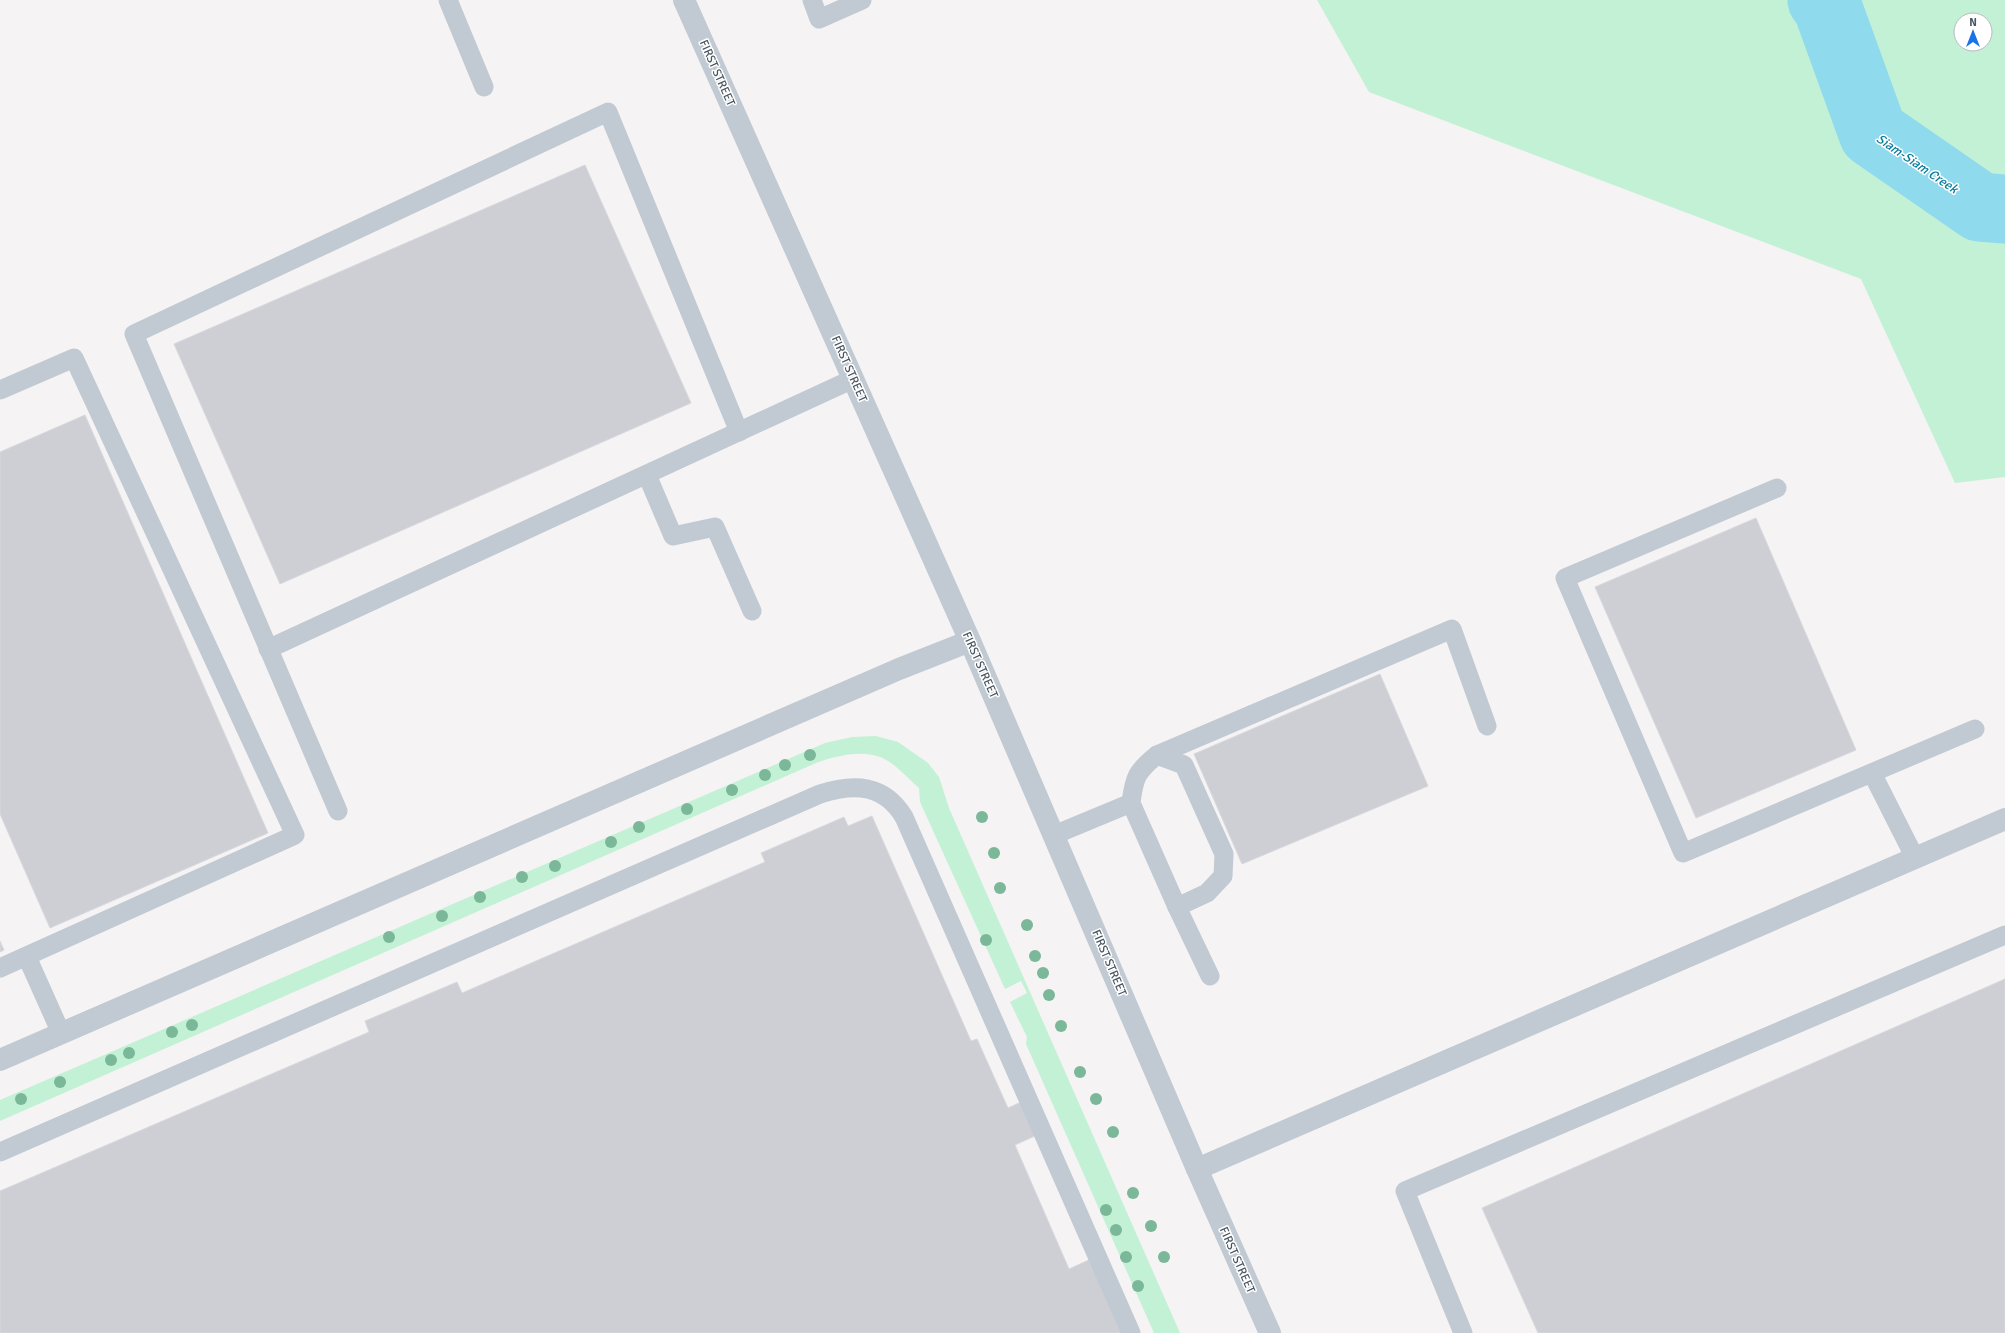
<svg xmlns="http://www.w3.org/2000/svg" width="2005" height="1333" font-family="Signika,sans-serif">
<rect width="100%" height="100%" fill="#f5f3f3"/>
<!-- green -->
<g fill="#c3f1d5" fill-rule="evenodd">
<path d="M1317,0H2005V477L1955,483L1861,279L1369,92ZM1961,20H1985V44H1961Z"/>
<path d="M876,736L898,742L928,763L939,777L949,808L1180,1333H1154L1026,1044L1027,1037L1010,1002L1027,993L1021,981L1005,989L920,802L919,788C910,780 901,770 891,763C870,747 838,755 816,763L0,1121V1100L825,743L852,737Z"/>
</g>
<g fill="none" stroke-linecap="round" stroke-linejoin="round">
<!-- river -->
<polyline stroke="#90daee" stroke-width="69" points="1822,0 1826,3 1873,133 1980,207 2005,209"/>
</g>
<!-- building -->
<g fill="#cdcfd5" stroke="#d7d9de">
<polygon points="585,165 691,403 280,584 174,344"/>
<polygon points="85,415 268,833 50,928 0,814 0,452"/>
<polygon points="1756,518 1856,750 1696,818 1595,587"/>
<polygon points="1380,674 1428,786 1242,864 1194,754"/>
<polygon points="872,816 971,1041 977,1039 1008,1108 1021,1102 1035,1136 1015,1145 1069,1269 1091,1259 1123,1333 0,1333 0,1191 369,1032 365,1021 457,982 462,993 765,862 761,853 844,817 848,826"/>
<polygon points="0,941 4,950 0,952"/>
<polygon points="2005,979 2005,1333 1538,1333 1482,1208"/>
</g>
<g fill="none" stroke-linecap="round" stroke-linejoin="round">
<!-- lane -->
<g stroke="#c1cad2" stroke-width="19">
<polyline points="448,0 484,87"/>
<polyline points="812,0 819,19 862,0"/>
<polyline points="0,390 74,358 295,835 0,968"/>
<polyline points="647,475 673,536 715,527 752,611"/>
<polyline points="1777,488 1565,578 1683,853 1975,729"/>
<polyline points="268,649 853,379"/>
<polyline points="1157,755 1184,765 1224,854 1223,876 1207,893 1177,907"/>
<polyline points="1872,773 1915,858"/>
<polyline points="338,811 134,334 608,112 739,432"/>
<polyline points="1054,835 1131,803"/>
<polyline points="27,957 61,1033"/>
<path d="M1210,976L1177,907L1131,803C1134,777 1137,771 1157,755L1452,629L1487,726"/>
<path d="M0,1152L820,794C854,783 884,784 904,817L1131,1333"/>
<polyline points="1463,1333 1405,1191 2005,935"/>
</g>
<!-- street -->
<g stroke="#c1cad2" stroke-width="22">
<polyline points="684,0 970,641 1197,1169 1270,1333"/>
<polyline points="0,1060 899,669 970,641"/>
<polyline points="1197,1169 2005,819"/>
</g>
</g>
<!-- trees -->
<g fill="#7bb799">
<circle cx="810" cy="755" r="6"/>
<circle cx="785" cy="765" r="6"/>
<circle cx="765" cy="775" r="6"/>
<circle cx="732" cy="790" r="6"/>
<circle cx="687" cy="809" r="6"/>
<circle cx="982" cy="817" r="6"/>
<circle cx="639" cy="827" r="6"/>
<circle cx="611" cy="842" r="6"/>
<circle cx="994" cy="853" r="6"/>
<circle cx="555" cy="866" r="6"/>
<circle cx="522" cy="877" r="6"/>
<circle cx="1000" cy="888" r="6"/>
<circle cx="480" cy="897" r="6"/>
<circle cx="442" cy="916" r="6"/>
<circle cx="1027" cy="925" r="6"/>
<circle cx="389" cy="937" r="6"/>
<circle cx="986" cy="940" r="6"/>
<circle cx="1035" cy="956" r="6"/>
<circle cx="1043" cy="973" r="6"/>
<circle cx="1049" cy="995" r="6"/>
<circle cx="192" cy="1025" r="6"/>
<circle cx="1061" cy="1026" r="6"/>
<circle cx="172" cy="1032" r="6"/>
<circle cx="129" cy="1053" r="6"/>
<circle cx="111" cy="1060" r="6"/>
<circle cx="1080" cy="1072" r="6"/>
<circle cx="60" cy="1082" r="6"/>
<circle cx="21" cy="1099" r="6"/>
<circle cx="1096" cy="1099" r="6"/>
<circle cx="1113" cy="1132" r="6"/>
<circle cx="1133" cy="1193" r="6"/>
<circle cx="1106" cy="1210" r="6"/>
<circle cx="1151" cy="1226" r="6"/>
<circle cx="1116" cy="1230" r="6"/>
<circle cx="1126" cy="1257" r="6"/>
<circle cx="1164" cy="1257" r="6"/>
<circle cx="1138" cy="1286" r="6"/>
</g>
<g text-anchor="middle" dominant-baseline="central" stroke-width="3" stroke-linejoin="round" paint-order="stroke">
<!-- street labels -->
<g font-size="12" fill="#4a5661" stroke="#fff">
<text transform="translate(717 73) rotate(66)">FIRST STREET</text>
<text transform="translate(849 369) rotate(66)">FIRST STREET</text>
<text transform="translate(980 665) rotate(66)">FIRST STREET</text>
<text transform="translate(1109 963) rotate(67)">FIRST STREET</text>
<text transform="translate(1237 1260) rotate(66)">FIRST STREET</text>
</g>
<!-- water labels -->
<g font-size="13" font-style="italic" fill="#0c7c9b" stroke="#fff">
<text transform="translate(1917 164) rotate(34)">Siam-Siam Creek</text>
</g>
</g>
<!-- north arrow -->
<g transform="translate(1973 32)"><circle r="19" fill="#ffffff" stroke="#b7bbc0"/>
<path d="M0-3L7 15L0 10L-7 15Z" fill="#1a73e8"/>
<text y="-6" font-size="11" font-weight="bold" text-anchor="middle" fill="#4a5661">N</text>
</g>
</svg>
